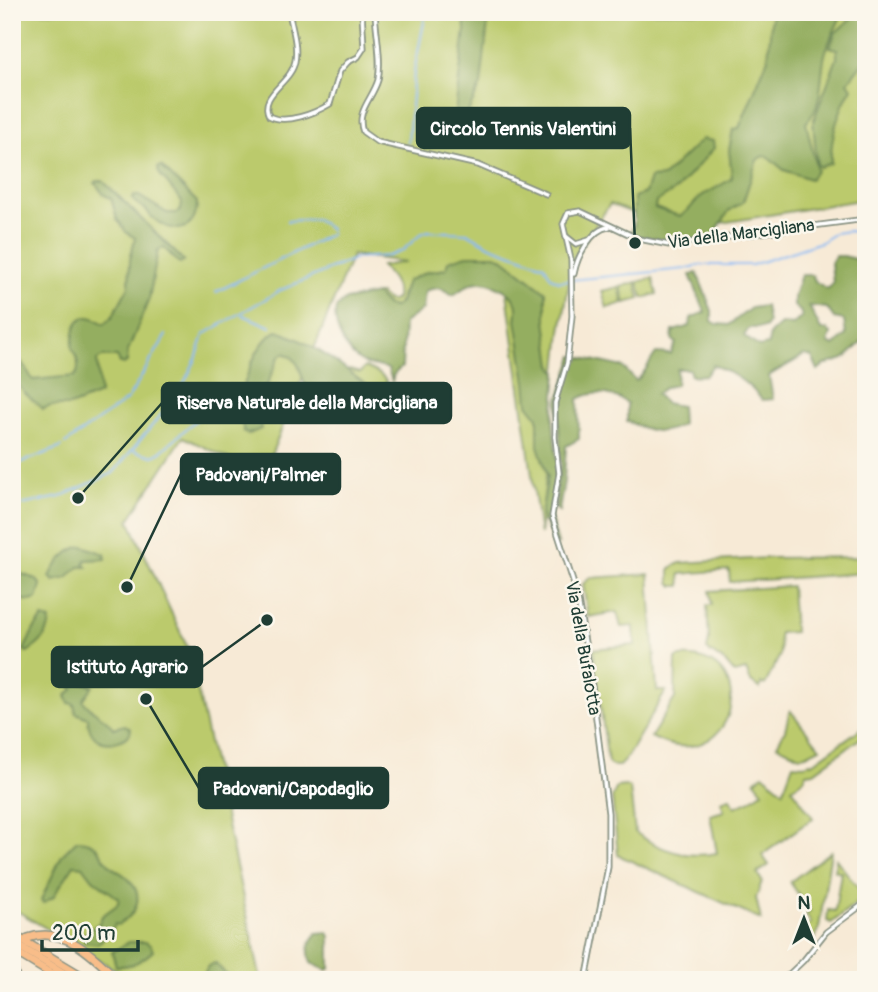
<svg xmlns="http://www.w3.org/2000/svg" width="878" height="992" font-family="Pangolin,sans-serif">
<rect width="100%" height="100%" fill="#fbf7ec"/>
<filter id="ink" filterUnits="userSpaceOnUse"><feTurbulence type="fractalNoise" baseFrequency=".0143" numOctaves="2"/><feDisplacementMap in="SourceGraphic" scale="14" xChannelSelector="R" yChannelSelector="G"/><feConvolveMatrix kernelMatrix="1 2 1 2 8 2 1 2 1" color-interpolation-filters="sRGB"/></filter>
<filter id="wash" filterUnits="userSpaceOnUse"><feTurbulence type="fractalNoise" baseFrequency=".00686" numOctaves="4" result="noise"/><feDisplacementMap in="SourceGraphic" scale="28" xChannelSelector="R" yChannelSelector="G"/><feGaussianBlur stdDeviation="1.57" result="paint"/><feColorMatrix in="noise" values="0 0 0 0 0 0 0 0 0 0 0 0 0 0 0 0 0 1.4 0 .05"/><feComposite in="paint" operator="in"/></filter>
<g filter="url(#wash)">
<rect width="100%" height="100%" fill="#f7ead6"/>
<!-- green -->
<g fill="#bbca6c" stroke="#6d8450" stroke-width="2">
<path d="M12,12H866V199L703,226L658,223L610,204L573,259L561,331L540,534L506,285L446,269L427,272L402,293L400,302L395,307L387,306L376,294H380L388,301H392L396,298C398,283 390,276 381,266L406,262L352,255L263,475L183,437L129,520L189,651L261,980H133L12,908Z"/>
<polygon points="653,278 657,294 643,298 638,282"/>
<polygon points="636,282 640,299 625,303 621,287"/>
<polygon points="619,287 623,303 607,308 602,291"/>
<path d="M365,367C403,383 379,385 383,412L366,416L373,413L375,391L347,371L350,370L360,373Z"/>
<polygon points="866,557 866,573 730,582 729,570 680,574 681,586 673,586 670,582 670,568 680,563 769,558"/>
<polygon points="649,574 657,691 666,691 625,760 619,766 612,766 608,763 593,649 635,645 634,626 621,627 617,612 588,617 583,584 590,578"/>
<polygon points="791,586 794,632 779,633 780,655 765,685 761,683 760,688 751,682 746,670 734,673 725,662 707,650 709,640 707,605 712,605 710,591"/>
<path d="M679,657C766,651 735,782 651,737L675,698L676,659Z"/>
<polygon points="790,710 820,748 806,755 800,756 777,745 785,730"/>
<path d="M866,725V734L814,772L807,773L804,779L792,788L813,818L762,855L769,865L757,873L762,881L756,898L761,920L618,855L612,797L617,787L625,786L630,788L635,832C660,851 686,859 717,853L710,815L724,811L721,801L730,798L735,807L751,800L763,791L755,781L763,774L783,791L793,764L804,765L814,762Z"/>
<polygon points="831,851 819,928 813,942 801,936 801,929 811,923 806,915 810,911 790,882"/>
<polygon points="836,859 865,897 831,923 827,921 828,910 835,911 841,872 834,870"/>
</g>
<!-- forest -->
<g fill="#94ae60" stroke="#5a764a" stroke-width="2" fill-rule="evenodd">
<polygon points="464,12 489,14 481,85 465,118 455,113 465,30"/>
<path d="M772,12H843C836,28 827,42 824,59C820,82 823,105 806,123L817,170L810,179L784,170L767,156L761,157L757,160L743,202L729,211L713,236L699,240L678,242L638,236L631,233L634,225V197L645,193L650,178L663,177L702,139L713,141L714,148L677,189L656,202L655,208L680,216C691,211 696,198 706,193C715,189 723,184 732,178L729,150L733,129L739,128L768,58Z"/>
<path d="M858,12H866V58L848,82L852,88C839,109 830,138 831,163L820,167L817,165L813,122L837,58V49L830,47L835,33Z"/>
<path d="M161,166L197,202C197,233 173,236 152,217C146,212 152,215 145,209C140,206 136,204 132,199L134,196H139L167,213H177L181,210L182,202L159,173L158,168Z"/>
<path d="M97,181H103L184,261L180,264L164,248L158,250L149,299L128,351L127,362L124,364L120,363L117,357H102L97,360L100,394L70,406H51L43,409C15,385 12,386 12,347L33,380L75,376C81,369 77,355 72,348C73,337 74,312 93,318C97,319 100,322 104,324L112,317L129,286L130,260L135,238L126,232L117,219L111,198L104,195L95,183Z"/>
<path d="M467,255H495L501,257L546,292V320L552,365L557,372L553,420L558,473L550,516L558,544L554,543L541,514L548,476L538,446V417L528,404L526,382L516,320C517,314 518,308 516,303C510,289 486,279 473,283C466,285 460,291 453,295C442,288 439,286 425,291L423,309L404,323L402,367L394,374L392,381L388,369C381,365 373,367 366,364C347,357 332,327 336,308L346,300L376,294L387,306L395,307L400,302L407,281L427,272L446,269L448,261Z"/>
<path d="M835,256H844L866,262V338L844,359L824,365L818,370L812,357L804,355C792,364 781,367 769,376L773,399L762,400C749,383 734,373 713,365L706,375L691,376L689,369H677L676,385L666,387L656,394L665,403L681,406L682,424C664,437 646,430 627,421V403C612,393 595,390 578,399L579,439L566,446L564,481L559,511L555,508L561,465L558,401L574,356L623,367L636,381C645,374 649,362 656,353L671,354L676,343L672,339L673,331L690,326L691,318L705,312L690,275L697,273L712,311V321L717,324L729,325L751,308L765,306L768,323L765,328H749L744,336L759,347L768,345L770,334L781,324L793,325L802,316L800,311L794,306V296L801,275H812L816,282L828,289L833,283L831,263ZM809,306L827,308L834,318L844,320L846,335L834,346L828,343L831,334L827,330H821Z"/>
<path d="M277,331C314,342 344,369 375,391L373,414L360,416L349,406L340,403L323,412C320,408 315,404 312,400C300,385 305,360 284,353L279,357L263,394L255,401L261,429L249,434L244,433L239,409C243,403 241,396 243,388C249,369 258,340 277,331Z"/>
<path d="M83,546L105,554L106,559L86,560L84,564L87,567H79L67,578L54,581L50,577C55,564 69,548 83,546Z"/>
<polygon points="22,574 36,579 41,585 37,599 30,601 12,598 12,576"/>
<path d="M43,618L50,620C49,635 40,645 27,652L24,650L34,629Z"/>
<path d="M73,679L93,686L83,700C89,712 105,715 113,728L125,725L131,728L130,734C112,750 88,744 88,718L76,713L74,704L69,703L66,696L73,689L70,686Z"/>
<path d="M77,840C101,841 98,854 111,866C115,870 120,872 124,875C146,893 139,913 118,925L115,924L113,929L98,944L84,942L83,935L99,923L102,916L117,905L119,899L93,879L83,866L74,865L53,897L43,903L41,900L62,855Z"/>
<path d="M328,932L330,937V969L326,970L311,963C307,951 308,942 317,933Z"/>
<path d="M129,942H146L151,946L153,951C142,961 130,968 116,966L112,952Z"/>
<polygon points="215,963 232,980 206,978 204,974 208,966"/>
</g>
<g fill="none" stroke-linecap="round" stroke-linejoin="round">
<!-- stream -->
<g stroke="#87b9f4" stroke-width="2">
<polyline points="408,142 414,72 426,12"/>
<polyline points="216,292 331,234 330,229 316,219 287,221"/>
<polyline points="243,315 271,327"/>
<polyline points="65,444 128,399 166,335"/>
<polyline points="132,450 153,456 158,454 197,419"/>
<polyline points="12,466 62,447"/>
<polyline points="12,507 60,497 113,473 179,393 196,359 204,335 210,331 281,290 356,258 388,256 402,251 421,234 428,231 467,233 491,246 544,265 551,277 559,281 685,269 701,265 752,265 821,242 835,233 848,231 866,233"/>
</g>
</g>
</g>
<g filter="url(#ink)">
<g fill="none" stroke-linecap="round" stroke-linejoin="round">
<!-- minor casing -->
<g stroke="#8b9485" stroke-width="7">
<g id="minor">
<path d="M289,12C292,28 298,45 295,61C292,83 258,94 269,116C286,125 315,113 330,104L340,71L348,62L358,57L364,48L362,12"/>
<path d="M375,12C376,33 382,60 378,80C373,98 355,112 363,132L377,142L478,165L546,194"/>
<polyline points="566,236 576,244 589,240"/>
<path d="M574,274C577,257 591,229 609,227"/>
<polyline points="586,980 608,867 608,813 591,679 577,594 552,516 559,473 555,438 555,403 567,363 572,316 571,260 563,224 568,213 580,211 639,239 669,245 866,219"/>
<polyline points="783,980 803,961 826,932 866,902"/>
</g>
</g>
<!-- highway casing -->
<g stroke="#8b9485" stroke-width="10">
<g id="highway">
<polyline points="12,934 89,980"/>
<path d="M28,938C64,925 94,956 118,980"/>
<polyline points="12,942 75,980"/>
<polyline points="12,950 61,980"/>
<polyline points="12,960 16,980"/>
</g>
</g>
<!-- minor -->
<use href="#minor" stroke="#fff" stroke-width="3.5"/>
<!-- highway -->
<use href="#highway" stroke="#f8bd89" stroke-width="7"/>
</g>
</g>
<g text-anchor="middle" dominant-baseline="central" stroke-width="5" stroke-linejoin="round" paint-order="stroke">
<!-- street labels -->
<g font-size="18" fill="#1f3d34" stroke="#fbf7ec">
<text transform="translate(741 234) rotate(-7)">Via della Marcigliana</text>
<text transform="translate(583 648) rotate(80)">Via della Bufalotta</text>
</g>
</g>
<!-- callouts -->
<path fill="none" stroke="#1f3d34" stroke-width="2.5" d="M635 243L630 128M78 498L162 403M127 587L181 474M267 620L202 667M146 699L199 788"/>
<g fill="#1f3d34" stroke="#fbf7ec" stroke-width="2.5">
<circle cx="635" cy="243" r="7"/>
<circle cx="78" cy="498" r="7"/>
<circle cx="127" cy="587" r="7"/>
<circle cx="267" cy="620" r="7"/>
<circle cx="146" cy="699" r="7"/>
</g>
<g fill="#1f3d34" stroke="#1f3d34" stroke-width="2.5">
<rect x="417" y="108" width="213" height="40" rx="7"/>
<rect x="162" y="383" width="289" height="40" rx="7"/>
<rect x="181" y="454" width="159" height="40" rx="7"/>
<rect x="52" y="647" width="150" height="40" rx="7"/>
<rect x="199" y="768" width="189" height="40" rx="7"/>
</g>
<g font-size="19" text-anchor="middle" font-weight="bold" fill="#fff">
<text x="523" y="135">Circolo Tennis Valentini</text>
<text x="307" y="409">Riserva Naturale della Marcigliana</text>
<text x="261" y="481">Padovani/Palmer</text>
<text x="127" y="673">Istituto Agrario</text>
<text x="293" y="795">Padovani/Capodaglio</text>
</g>
<!-- margin -->
<rect width="878" height="992" fill="none" stroke="#fbf7ec" stroke-width="42"/>
<!-- north arrow -->
<g transform="translate(804 919)" stroke="#fbf7ec" stroke-width="5" paint-order="stroke">
<path d="M0-5L12 26L0 18L-12 26Z" fill="#1f3d34"/>
<text y="-10" font-size="19" font-weight="bold" text-anchor="middle" fill="#1f3d34">N</text>
</g>
<!-- scale -->
<path d="M42 940v10h96v-10" fill="none" stroke="#1f3d34" stroke-width="3.5"/>
<text x="52" y="940" font-size="21" fill="#1f3d34" stroke="#fbf7ec" stroke-width="5" paint-order="stroke">200 m</text>
</svg>
